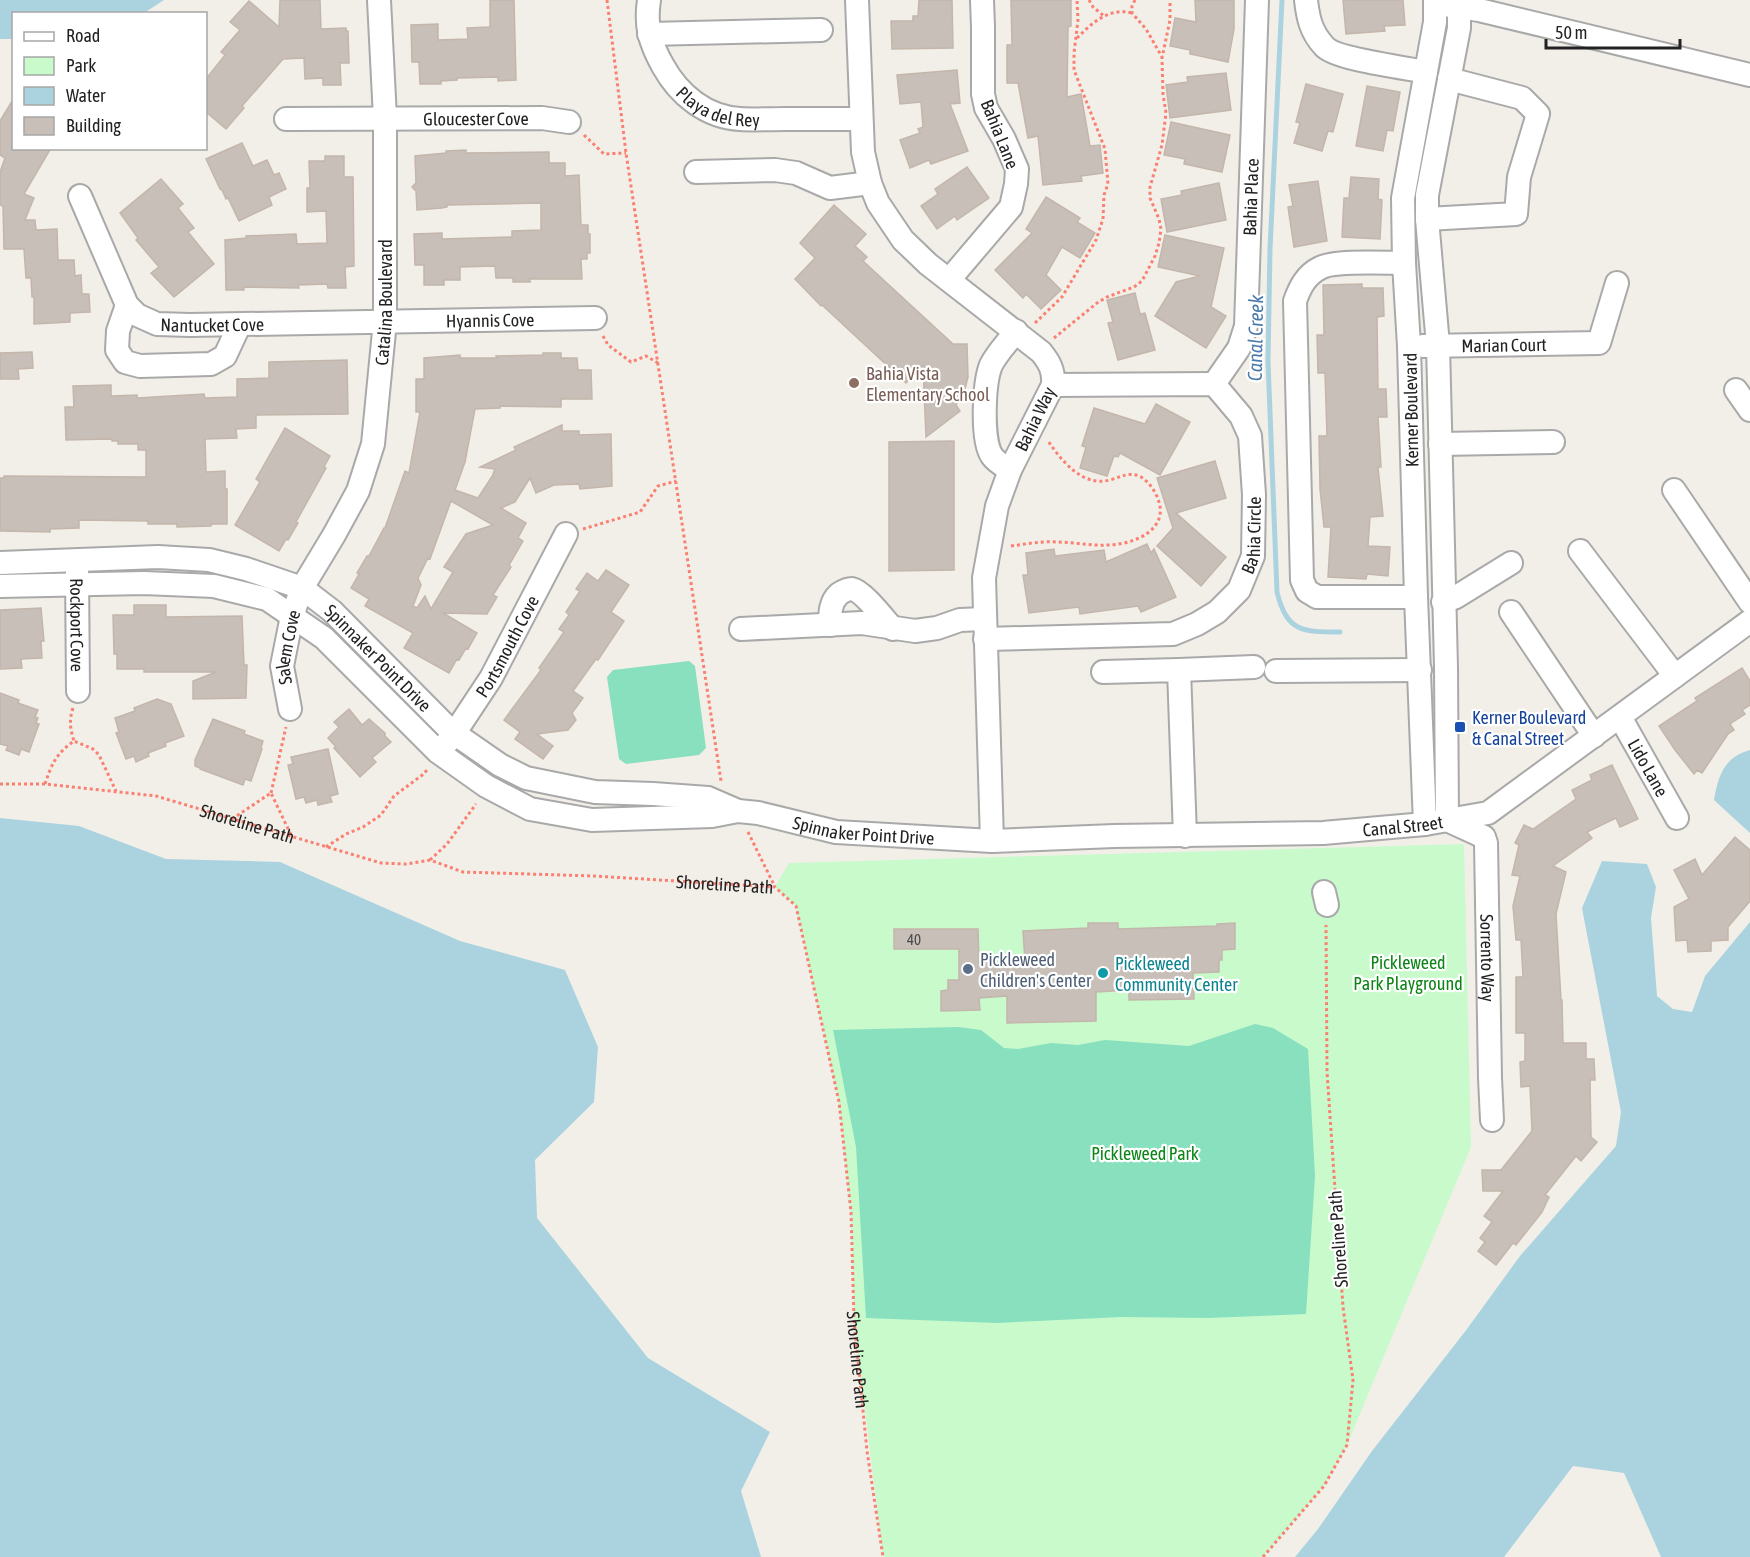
<svg xmlns="http://www.w3.org/2000/svg" width="1750" height="1557" font-family="'Asap Condensed',sans-serif">
<rect width="100%" height="100%" fill="#f2efe9"/>
<!-- park -->
<polygon fill="#c8facc" points="1464,844 1471,1147 1347,1445 1324,1486 1263,1557 883,1557 854,1320 851,1212 839,1102 796,906 775,887 789,863"/>
<!-- pitch -->
<g fill="#88e0be">
<polygon points="689,661 695,666 706,748 699,755 626,764 619,759 607,677 613,670"/>
<polygon points="1255,1024 1273,1028 1308,1049 1315,1176 1306,1314 1208,1318 1121,1317 997,1323 866,1318 856,1147 833,1030 958,1027 981,1030 1004,1048 1018,1049 1051,1043 1078,1045 1105,1040 1189,1046"/>
</g>
<!-- water -->
<g fill="#aad3df">
<polygon points="0,0 164,0 144,13 14,14 13,39 0,39"/>
<path d="M1750,750V833L1714,800C1718,776 1724,757 1750,750Z"/>
<polygon points="0,818 79,826 166,859 280,862 460,941 565,970 598,1047 594,1102 535,1160 537,1218 648,1358 770,1432 741,1491 761,1557 0,1557"/>
<polygon points="1602,861 1647,864 1656,887 1651,918 1657,996 1673,1009 1692,1012 1705,976 1750,922 1750,1557 1661,1557 1624,1473 1573,1466 1504,1557 1295,1557 1318,1529 1372,1451 1467,1329 1520,1256 1616,1146 1621,1112 1582,908"/>
</g>
<g fill="none" stroke-linecap="round" stroke-linejoin="round">
<!-- stream -->
<path stroke="#aad3df" stroke-width="5" d="M1282,0L1270,249L1268,361L1277,592C1287,632 1302,632 1340,632"/>
</g>
<!-- building -->
<g fill="#c7bfb8" stroke="#c4b6ab" stroke-width="1.5" fill-rule="evenodd">
<polygon points="280,0 320,0 321,29 346,28 346,31 348,31 349,63 340,63 341,85 323,85 323,78 305,79 304,58 283,59 242,106 244,108 226,129 206,112 206,79 225,55 221,52 240,30 230,22 249,1 279,27"/>
<polygon points="490,0 514,0 516,80 498,81 498,77 457,78 457,80 441,81 441,84 420,84 419,62 412,62 411,25 438,24 438,40 468,39 467,28 490,27"/>
<polygon points="919,0 952,0 953,48 892,49 891,21 913,21 913,16 918,16"/>
<polygon points="1011,0 1071,0 1071,26 1068,27 1067,97 1081,94 1090,146 1100,145 1103,173 1081,176 1082,181 1043,185 1038,136 1028,138 1018,83 1007,83 1007,45 1012,45"/>
<polygon points="1195,0 1234,0 1234,29 1228,62 1190,54 1190,50 1170,46 1175,18 1196,22"/>
<polygon points="1343,0 1403,0 1405,25 1384,26 1385,31 1346,34"/>
<polygon points="957,70 960,103 950,104 968,151 931,164 929,160 910,168 900,140 920,133 918,129 923,127 921,102 900,104 897,75"/>
<polygon points="1226,73 1231,110 1170,118 1166,85 1188,82 1187,77"/>
<polygon points="1306,84 1343,94 1333,132 1328,131 1322,151 1294,143 1300,123 1296,122"/>
<polygon points="1367,86 1400,92 1393,131 1387,130 1383,151 1356,146"/>
<polygon points="14,98 14,148 51,148 24,194 34,198 25,220 35,220 36,230 57,229 58,260 74,260 75,276 81,275 82,294 89,294 90,312 70,313 70,322 34,324 34,297 32,297 31,278 26,278 24,249 4,249 3,206 0,205 0,172 5,158 0,155 0,121"/>
<polygon points="1171,122 1230,135 1222,172 1184,164 1185,159 1164,155"/>
<polygon points="242,143 253,166 267,160 274,175 279,173 286,189 269,197 272,205 239,221 228,198 226,199 222,190 220,189 206,159"/>
<polygon points="466,150 466,153 549,152 549,163 565,163 565,176 579,175 581,225 588,225 588,234 590,234 590,253 587,253 587,259 581,259 582,279 530,279 530,282 513,282 513,278 496,278 495,266 460,267 460,280 444,280 444,285 424,285 424,265 415,265 414,234 442,233 442,239 512,237 512,231 541,230 541,203 447,205 447,207 442,208 417,210 416,191 412,187 416,183 415,156 446,153 446,151"/>
<polygon points="325,156 344,156 344,177 353,177 354,266 345,267 346,288 328,288 327,284 298,285 299,288 244,287 244,290 226,290 225,240 247,238 246,236 296,234 297,244 327,243 326,211 307,212 307,188 310,188 309,161 325,161"/>
<polygon points="967,167 989,198 957,220 955,216 937,229 921,206 938,194 935,189"/>
<polygon points="1351,177 1379,179 1378,199 1382,200 1380,239 1342,237 1344,198 1349,198"/>
<polygon points="161,179 183,204 178,208 194,228 188,232 214,264 174,297 151,273 159,267 136,240 138,238 120,213"/>
<polygon points="1318,181 1327,241 1294,247 1288,207 1293,206 1289,185"/>
<polygon points="1219,183 1226,220 1167,232 1161,199 1182,195 1181,191"/>
<polygon points="1046,197 1080,218 1077,222 1095,233 1080,258 1062,247 1046,275 1061,290 1041,309 1026,294 1023,298 995,270 1032,233 1026,229"/>
<polygon points="834,205 866,234 855,246 867,257 863,261 953,344 967,344 968,377 965,389 956,405 960,411 926,437 923,365 906,383 822,305 821,306 795,279 815,258 800,243"/>
<polygon points="1165,235 1224,248 1211,307 1226,316 1206,348 1155,316 1176,282 1200,276 1158,267"/>
<polygon points="1362,284 1362,288 1383,288 1384,316 1377,317 1378,389 1386,389 1387,417 1378,417 1381,467 1378,467 1383,516 1370,517 1368,546 1390,547 1388,576 1367,574 1366,579 1328,577 1331,527 1324,527 1320,489 1319,436 1327,436 1325,373 1318,373 1317,335 1324,335 1323,285"/>
<polygon points="1135,293 1140,314 1145,313 1155,350 1118,360 1108,323 1113,322 1107,300"/>
<polygon points="32,352 33,368 18,369 19,379 0,379 0,353"/>
<path d="M543,353H561V358H577L578,370H591L592,399H561V407L500,406V408L475,409L465,462L455,490L478,498L493,475V474L495,469L480,467L516,450L514,447L562,425V431H579V435L611,434L612,486L580,489L579,484L554,485L536,493L530,478L515,502L501,508L526,523L518,538L523,541L509,565L511,567L493,595L497,597L487,614L443,613L477,633L468,649L466,648L459,660L457,659L449,673L404,648L413,633L365,606L369,599L351,588L359,574L357,573L367,556H369L384,528H385L405,471L409,473L420,412H416V379H424V358L460,355V358H497L496,356L543,355ZM451,501L493,525L466,534L444,567L453,572L431,609L425,596L417,608L413,606L421,585L418,578L428,558L430,559Z"/>
<polygon points="347,360 348,414 256,415 256,428 236,429 237,438 205,439 206,472 225,471 225,488 227,489 227,524 211,524 211,526 177,527 177,524 148,524 148,521 79,520 79,528 50,529 50,532 0,531 0,478 4,478 4,476 146,477 146,450 138,450 138,444 118,444 118,441 112,441 112,439 66,440 65,407 74,407 73,386 111,385 111,396 137,395 137,398 204,394 205,398 237,397 237,379 269,378 269,362"/>
<polygon points="1156,404 1190,422 1160,475 1120,453 1118,457 1114,456 1107,476 1080,468 1086,447 1082,446 1094,408 1145,424"/>
<polygon points="285,428 330,456 324,467 326,468 296,522 298,523 288,540 286,539 279,551 235,525 260,482 256,479"/>
<polygon points="954,441 954,570 889,571 889,442"/>
<polygon points="1215,461 1226,498 1176,513 1226,557 1201,586 1157,546 1173,528 1157,478"/>
<polygon points="1147,544 1151,553 1154,549 1176,597 1141,612 1138,606 1080,614 1079,607 1029,613 1023,575 1028,575 1026,553 1054,549 1055,556 1104,550 1106,562"/>
<polygon points="606,570 629,585 611,612 624,621 598,660 596,659 573,691 583,698 572,713 576,720 568,730 537,734 553,746 543,759 515,739 520,732 504,720 541,670 539,668 564,632 559,629 569,615 566,612 580,591 576,589 587,573 598,581"/>
<polygon points="134,605 166,605 166,617 242,616 244,665 247,665 246,698 193,699 193,681 216,672 144,672 144,669 117,669 117,654 114,654 113,615 134,615"/>
<polygon points="41,608 44,641 41,641 42,658 21,659 22,668 0,669 0,610"/>
<polygon points="1742,668 1750,681 1750,705 1742,710 1745,714 1730,724 1734,730 1728,734 1702,773 1697,770 1694,774 1675,750 1659,726 1697,701 1695,698"/>
<polygon points="0,693 19,700 18,703 38,710 35,717 38,718 36,723 39,724 29,752 21,749 19,755 6,750 8,746 0,744"/>
<polygon points="157,699 171,704 184,736 165,743 166,746 148,753 149,756 136,762 134,756 126,759 116,733 119,732 115,718 135,711 134,708"/>
<polygon points="349,709 362,725 369,719 385,733 385,736 391,742 372,758 376,762 360,777 334,748 336,747 328,738 339,727 334,722"/>
<polygon points="213,719 245,731 244,734 263,741 261,748 262,749 251,781 245,779 243,785 200,769 200,768 195,766 195,760"/>
<polygon points="328,749 338,794 330,796 332,802 318,805 317,800 306,803 304,797 296,799 288,765 293,764 291,757"/>
<polygon points="1612,765 1638,819 1620,827 1616,818 1587,832 1592,838 1553,866 1566,872 1556,914 1561,1000 1562,1000 1563,1043 1586,1043 1586,1059 1594,1059 1595,1080 1590,1080 1591,1137 1597,1142 1581,1161 1576,1156 1545,1195 1549,1197 1542,1212 1516,1245 1513,1243 1496,1265 1478,1251 1485,1242 1480,1238 1492,1222 1484,1216 1503,1191 1483,1191 1482,1170 1501,1170 1532,1131 1530,1086 1521,1087 1520,1062 1525,1061 1525,1033 1516,1033 1516,977 1523,977 1521,940 1516,940 1513,906 1520,876 1512,875 1519,845 1515,843 1524,825 1533,829 1576,799 1572,790 1592,780 1590,775"/>
<polygon points="1735,837 1750,850 1750,901 1728,927 1728,940 1711,941 1711,951 1688,952 1687,940 1676,941 1674,907 1689,899 1674,870 1695,859 1702,875"/>
<polygon points="1088,923 1118,923 1118,929 1217,926 1217,924 1235,923 1235,949 1222,950 1222,960 1219,960 1219,972 1193,973 1194,999 1129,1000 1129,990 1096,992 1096,1021 1007,1023 1007,996 979,998 980,1010 941,1011 941,991 948,990 948,980 959,980 959,949 894,949 894,929 978,929 979,963 1025,961 1023,931 1088,928"/>
</g>
<g fill="none" stroke-linecap="round" stroke-linejoin="round">
<!-- minor casing -->
<g stroke="#a9a9a9" stroke-width="26">
<g id="minor">
<path id="s2" d="M649,0C645,26 650,43 663,66C679,95 706,117 740,119C755,120 771,119 786,119C811,119 836,119 860,119"/>
<path d="M857,0L863,152L870,183L878,203L903,240L928,264L1041,352C1050,363 1054,371 1053,385L1010,470L997,506L984,578L992,841"/>
<path d="M1306,0C1308,18 1311,32 1324,46C1334,59 1407,68 1426,72"/>
<polyline points="1445,5 1479,10 1750,75"/>
<polyline points="649,34 821,30"/>
<path id="s3" d="M286,119L542,118L569,122"/>
<polyline points="696,172 775,170 796,173 830,188 870,183"/>
<path id="s4" d="M80,196L127,305L137,315L157,324L190,325L595,318"/>
<polyline points="1427,219 1516,214 1519,177 1538,114 1522,98 1449,79"/>
<path d="M1404,263C1386,263 1334,260 1320,268C1306,275 1300,287 1295,301L1302,580L1307,591L1317,597H1416"/>
<polyline points="949,280 1011,207 1016,184 1017,169 1004,139 986,108 983,94 983,27 982,0"/>
<polyline points="127,305 118,331 117,350 125,362 140,366 211,364 225,356 239,326"/>
<path id="s5" d="M1423,346L1599,343L1617,283"/>
<path id="s6" d="M1214,384L1239,348L1246,326L1257,0"/>
<polyline points="1736,390 1750,410"/>
<polyline points="1440,444 1553,442"/>
<path d="M1010,470C1004,466 996,462 992,456C981,440 984,382 991,365C997,353 1008,342 1016,331"/>
<polyline points="1674,490 1750,602"/>
<polyline points="1580,551 1675,676"/>
<path id="s7" d="M0,563L158,557L209,560L246,569L302,588L332,611L451,731L500,765L526,778L595,792L653,794L708,798L738,811L758,813L836,832L992,841L1114,836L1323,833L1425,824L1488,813L1750,621"/>
<path id="s8" d="M77,571L78,691"/>
<polyline points="0,586 144,583 214,586 267,599 324,638 438,752 486,786 530,809 592,820 712,816 738,811"/>
<polyline points="1443,602 1456,597 1511,563"/>
<polyline points="1511,612 1594,736"/>
<path d="M830,625C830,614 830,602 839,594C842,592 848,589 852,589C863,591 885,620 893,629"/>
<polyline points="741,629 862,623 915,631 937,628 960,620 984,619"/>
<path id="s9" d="M985,639L1173,634L1197,624L1217,612L1239,590L1253,556L1254,495L1250,436L1241,416L1214,384L1053,385"/>
<polyline points="1179,670 1254,667"/>
<polyline points="1276,671 1420,670"/>
<polyline points="1103,672 1179,670 1185,836"/>
<path id="s10" d="M290,709L282,666L292,616L302,588L334,535L358,491L373,444L385,321V118L379,0"/>
<path id="s11" d="M1620,717L1677,818"/>
<path id="s12" d="M445,745L454,734L491,678L566,534"/>
<polyline points="1447,820 1446,667 1438,345 1427,219 1427,195 1459,28 1459,0"/>
<path id="s13" d="M1447,820L1484,837L1486,843L1490,1078L1492,1120"/>
<polyline points="1425,824 1416,597 1409,346 1404,263 1403,198 1435,22 1435,0"/>
<polyline points="1324,892 1327,905"/>
</g>
</g>
<!-- path -->
<g stroke="#fa8072" stroke-width="3" stroke-dasharray="3 3" stroke-linecap="butt">
<polyline points="607,0 626,153 721,781"/>
<polyline points="1089,0 1093,7 1104,16"/>
<polyline points="1135,0 1132,6 1132,13 1146,29 1162,57"/>
<path d="M1077,38C1092,23 1109,7 1132,13"/>
<polyline points="584,135 604,154 626,153"/>
<polyline points="1035,323 1062,297 1096,240 1103,219 1104,195 1108,184 1105,149 1074,70 1074,53 1078,20 1077,0"/>
<polyline points="603,336 608,345 631,362 646,356 658,363"/>
<polyline points="1054,338 1097,303 1107,297 1134,287 1142,281 1155,256 1159,243 1161,229 1159,219 1150,198 1150,187 1162,145 1166,113 1163,94 1162,58 1170,20 1170,0"/>
<polyline points="583,529 640,512 658,486 676,481"/>
<path d="M1011,546C1026,544 1041,541 1056,542C1073,542 1090,546 1107,545C1133,545 1170,530 1158,499C1155,491 1149,482 1141,477C1130,471 1121,477 1110,480C1082,487 1062,461 1048,441"/>
<path d="M73,708C69,720 70,729 74,741"/>
<path id="s1" d="M0,784H45L156,796L381,863L406,864L430,860L463,872L594,876L775,887L796,906L839,1102L851,1212L854,1320L867,1451L883,1557"/>
<path d="M45,784C52,763 56,754 74,741L93,749L99,755L116,791"/>
<polyline points="271,793 286,727"/>
<polyline points="232,819 271,793 292,837"/>
<polyline points="748,832 775,887"/>
<polyline points="326,847 346,834 363,827 381,815 394,796 425,773 427,769"/>
<polyline points="430,860 447,844 476,804"/>
<polyline points="1263,1557 1324,1486 1347,1445 1353,1380 1343,1307 1327,1072 1326,925"/>
</g>
<!-- minor -->
<use href="#minor" stroke="#fff" stroke-width="22"/>
</g>
<!-- markers -->
<circle fill="#8d6e63" stroke="#fff" stroke-width="2" cx="854" cy="383" r="6"/>
<rect fill="#1a4fb4" stroke="#fff" stroke-width="2" x="1454" y="721" width="12" height="12" rx="3"/>
<circle fill="#5c6f8a" stroke="#fff" stroke-width="2" cx="968" cy="969" r="6"/>
<circle fill="#0f9aa8" stroke="#fff" stroke-width="2" cx="1103" cy="973" r="6"/>
<g text-anchor="middle" dominant-baseline="central" stroke-width="4.5" stroke-linejoin="round" paint-order="stroke">
<!-- number labels -->
<g font-size="15" fill="#4b4948">
<text x="914" y="939">40</text>
</g>
<!-- street labels -->
<g font-size="18" fill="#222" stroke="#fff">
<text stroke="none"><textPath href="#s2" startOffset="142">Playa del Rey</textPath></text>
<text stroke="none"><textPath href="#s3" startOffset="190">Gloucester Cove</textPath></text>
<text transform="translate(1000 134) rotate(68)">Bahia Lane</text>
<text stroke="none"><textPath href="#s6" startOffset="196">Bahia Place</textPath></text>
<text stroke="none"><textPath href="#s10" startOffset="428">Catalina Boulevard</textPath></text>
<text stroke="none"><textPath href="#s4" startOffset="488">Hyannis Cove</textPath></text>
<text stroke="none"><textPath href="#s4" startOffset="210">Nantucket Cove</textPath></text>
<text stroke="none"><textPath href="#s5" startOffset="81">Marian Court</textPath></text>
<text transform="translate(1411 410) rotate(-91)">Kerner Boulevard</text>
<text transform="translate(1035 419) rotate(-64)">Bahia Way</text>
<text stroke="none"><textPath href="#s9" startOffset="326">Bahia Circle</textPath></text>
<text stroke="none"><textPath href="#s8" startOffset="54">Rockport Cove</textPath></text>
<text stroke="none"><textPath href="#s12" startOffset="117">Portsmouth Cove</textPath></text>
<text stroke="none"><textPath href="#s10" startOffset="63">Salem Cove</textPath></text>
<text stroke="none"><textPath href="#s7" startOffset="410">Spinnaker Point Drive</textPath></text>
<text stroke="none"><textPath href="#s11" startOffset="58">Lido Lane</textPath></text>
<text stroke="none"><textPath href="#s1" startOffset="252">Shoreline Path</textPath></text>
<text stroke="none"><textPath href="#s7" startOffset="1486">Canal Street</textPath></text>
<text stroke="none"><textPath href="#s7" startOffset="946">Spinnaker Point Drive</textPath></text>
<text stroke="none"><textPath href="#s1" startOffset="738">Shoreline Path</textPath></text>
<text stroke="none"><textPath href="#s13" startOffset="162">Sorrento Way</textPath></text>
<text transform="translate(1338 1239) rotate(-94)">Shoreline Path</text>
<text stroke="none"><textPath href="#s1" startOffset="1276">Shoreline Path</textPath></text>
</g>
<!-- education labels -->
<g font-size="18" fill="#785e54" stroke="#fff" text-anchor="start">
<text x="866" y="373">Bahia Vista<tspan x="866" dy="21">Elementary School</tspan></text>
</g>
<!-- transit labels -->
<g font-size="18" fill="#164399" stroke="#fff" text-anchor="start">
<text x="1472" y="717">Kerner Boulevard<tspan x="1472" dy="21">&amp; Canal Street</tspan></text>
</g>
<!-- service labels -->
<g font-size="18" fill="#4e5e75" stroke="#fff" text-anchor="start">
<text x="980" y="959">Pickleweed<tspan x="980" dy="21">Children's Center</tspan></text>
</g>
<!-- park labels -->
<g font-size="18" fill="#0c8416" stroke="#fff">
<text x="1408" y="962">Pickleweed<tspan x="1408" dy="21">Park Playground</tspan></text>
<text x="1145" y="1153">Pickleweed Park</text>
</g>
<!-- culture labels -->
<g font-size="18" fill="#0d838f" stroke="#fff" text-anchor="start">
<text x="1115" y="963">Pickleweed<tspan x="1115" dy="21">Community Center</tspan></text>
</g>
<!-- water labels -->
<g font-size="20" font-style="italic" fill="#4a7aab" stroke="#fff">
<text transform="translate(1255 338) rotate(-89)">Canal Creek</text>
</g>
</g>
<!-- legend -->
<rect x="12" y="12" width="195" height="138" fill="#ffffff" stroke="#a7a7a7" stroke-width="1.5"/>
<rect x="24" y="32" width="30" height="9" fill="#ffffff" stroke="#a7a7a7" stroke-width="1.5"/>
<text x="66" y="42" font-size="18" fill="#222222">Road</text>
<rect x="24" y="57" width="30" height="18" fill="#c8facc" stroke="#a7a7a7" stroke-width="1.5"/>
<text x="66" y="72" font-size="18" fill="#222222">Park</text>
<rect x="24" y="87" width="30" height="18" fill="#aad3df" stroke="#a7a7a7" stroke-width="1.5"/>
<text x="66" y="102" font-size="18" fill="#222222">Water</text>
<rect x="24" y="117" width="30" height="18" fill="#c7bfb8" stroke="#a7a7a7" stroke-width="1.5"/>
<text x="66" y="132" font-size="18" fill="#222222">Building</text>
<!-- scale -->
<path d="M1546 39v9h134v-9" fill="none" stroke="#222222" stroke-width="3"/>
<text x="1555" y="39" font-size="18" fill="#222222" stroke="#ffffff" stroke-width="4.5" paint-order="stroke">50 m</text>
</svg>
